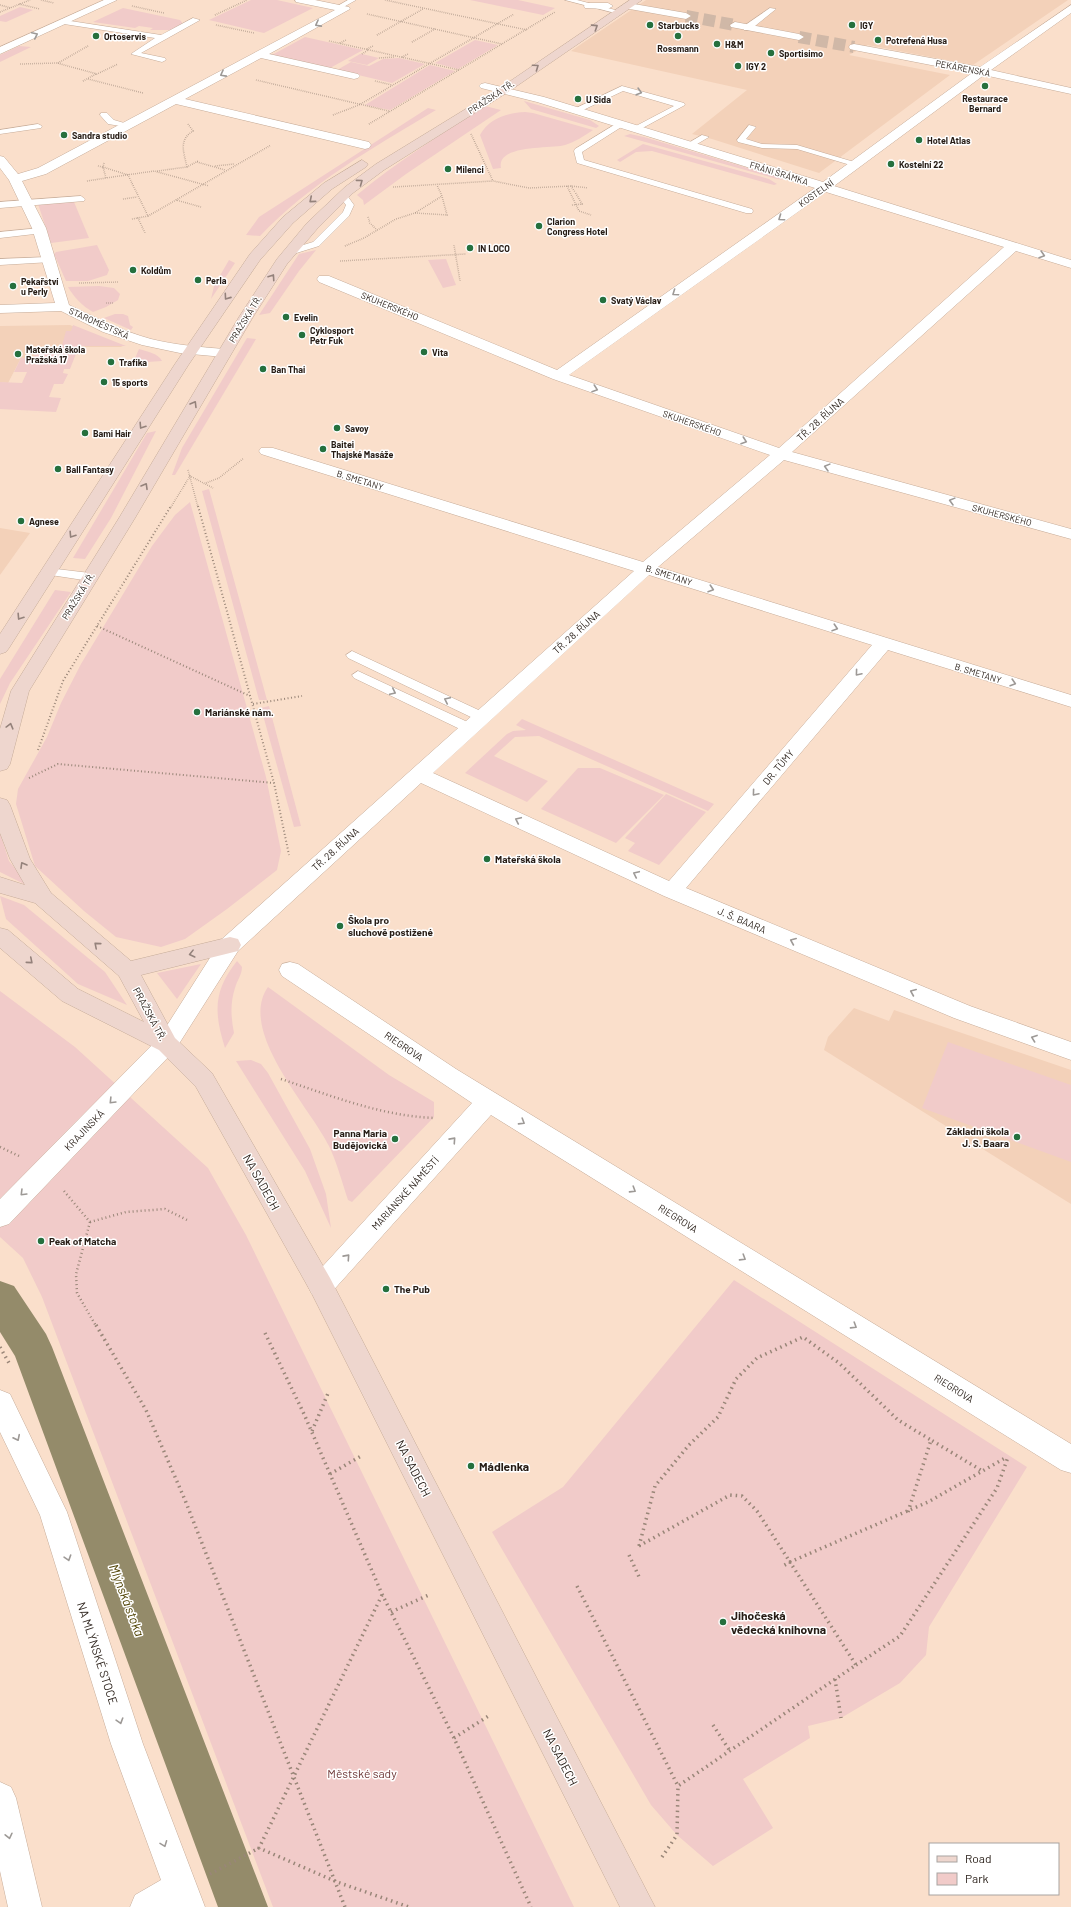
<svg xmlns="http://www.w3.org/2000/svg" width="1071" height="1907" font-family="Barlow,sans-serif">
<rect width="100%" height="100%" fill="#fadfcb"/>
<!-- built -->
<g fill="#f3d1b9">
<polygon points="646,0 1068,0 973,65 868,45 849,55 950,75 819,173 712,139 692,134 747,90 571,51"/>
<polygon points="70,325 123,347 83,347 62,349 33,358 21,358 8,383 0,382 0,326"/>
<polygon points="0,528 30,533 0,575"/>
<polygon points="854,1008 889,1021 894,1010 1071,1070 1071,1204 824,1050 828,1037"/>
</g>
<!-- green -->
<g fill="#f1cbc9">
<polygon points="251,0 277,0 313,8 264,33 209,20"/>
<polygon points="470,0 518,0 555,8 543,15"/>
<polygon points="20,7 33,10 6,22 0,21 0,16"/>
<polygon points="123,8 180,20 183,24 172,30 150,30 153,28 139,26 135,28 93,22"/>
<polygon points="305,37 363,50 330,68 272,55"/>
<polygon points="475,40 498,45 458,69 435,63"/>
<polygon points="19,46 31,47 0,62 0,55"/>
<polygon points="360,54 362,54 379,58 367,65 348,61"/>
<polygon points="399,58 425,64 392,83 337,70 351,62 369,66 383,59"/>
<polygon points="430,65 455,71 390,110 365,105"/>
<polygon points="524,101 590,120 599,126 596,128 531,109"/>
<path d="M485,106L501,110L406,174L364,205L363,200L357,195C397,162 441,134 485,106Z"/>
<path d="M428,108L436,110C374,147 309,184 260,236L246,235L259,217Z"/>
<path d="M525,112L533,113L593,130C584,136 575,142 565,145C552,149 496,144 501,168L493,169L480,135C489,118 508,113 525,112Z"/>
<polygon points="630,134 644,137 788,180 777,179 624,136"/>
<polygon points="643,144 769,179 777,184 774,185 652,151 636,152 620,162 617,160"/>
<polygon points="74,202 89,238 51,243 38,204"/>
<polygon points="97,245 109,270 107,275 88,281 66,281 54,254 56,252"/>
<polygon points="316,250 299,271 270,313 259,315 299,254"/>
<polygon points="446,259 456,285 443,288 428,260"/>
<polygon points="229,260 235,263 211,299 214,286"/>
<path d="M99,286L114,288L120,294L118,300L106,307L93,312C82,306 74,297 68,287Z"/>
<polygon points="115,314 123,314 128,316 130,325 133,327 131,330 104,318"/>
<polygon points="73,325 126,346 79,346 70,369 64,369 63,373 68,374 63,384 54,384 49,397 61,398 56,412 0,409 0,382 22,383 27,372 14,372 21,358 33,358 38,349 61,349 66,331 71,331"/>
<polygon points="247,338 256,339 175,475 172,475 182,448"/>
<path d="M139,349C148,352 158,353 162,361L133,363Z"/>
<polygon points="156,431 111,518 85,559 73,558 147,433"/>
<polygon points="209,489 267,700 259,700 202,491"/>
<polygon points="190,502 266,777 281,851 277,870 227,909 185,939 161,947 116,937 84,911 35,866 16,804 18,789 47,737 61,703 81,664 152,546 175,515"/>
<polygon points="55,590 71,592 10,683 0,704 0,679"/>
<polygon points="269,706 301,826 294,827 261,708"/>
<polygon points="522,719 714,804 708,811 539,736 515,737 494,756 548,781 527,802 465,773 507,734 513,731 526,730 516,725"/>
<polygon points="578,768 600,768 664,795 616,843 541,809"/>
<polygon points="666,794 706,812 659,865 628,851 635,843 625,838"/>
<polygon points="0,833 9,861 30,887 0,872"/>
<polygon points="0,896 24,905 105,972 127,1005 78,984 6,919"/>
<path d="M237,961L242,967C242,975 237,980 235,988C230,1003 231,1018 234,1033L225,1048C214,1013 213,991 237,961Z"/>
<polygon points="201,964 177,999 157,973"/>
<path d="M268,987L389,1075L434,1102V1117L352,1202L348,1200C342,1182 337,1163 329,1146C310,1107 237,1031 268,987Z"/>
<polygon points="0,991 75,1047 208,1168 246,1235 574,1907 273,1907 42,1297 23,1258 0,1237"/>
<polygon points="948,1042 1071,1085 1071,1162 922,1108"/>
<polygon points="251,1060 261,1064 268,1073 310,1149 326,1194 331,1228 305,1171 236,1061"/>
<polygon points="734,1280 1027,1467 929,1627 926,1655 900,1683 841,1718 808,1726 810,1738 743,1779 773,1828 713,1866 677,1835 651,1805 492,1532 563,1487"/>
</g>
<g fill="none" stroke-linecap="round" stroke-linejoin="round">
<!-- canal -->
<polygon fill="#948b6a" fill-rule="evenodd" points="0,1281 14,1286 46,1334 52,1347 268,1907 218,1907 15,1356 0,1332"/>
<!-- street-tunnel -->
<g stroke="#d0b8a7" stroke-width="12" stroke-dasharray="12 5.5" stroke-linecap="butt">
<polyline points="686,16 735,25"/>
<polyline points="799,37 854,47"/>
</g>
<!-- lane casing -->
<g stroke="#c6ac99" stroke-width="1">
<g id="lane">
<polygon points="348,0 356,0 340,9 334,8"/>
<polygon points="565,0 577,0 623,12 619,14"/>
<polygon points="770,8 776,9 750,30 744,30 744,26"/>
<polygon points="193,18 200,20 141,53 165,58 166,60 162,62 131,54 155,38 64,24 60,22 64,20 161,35"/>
<polygon points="622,86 684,103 685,105 637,131 633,129 634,127 674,106 623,91 579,112 572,110"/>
<polygon points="101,113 107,113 114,120 131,125 127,127 108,124 100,115"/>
<polygon points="619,122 626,124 582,152 584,160 752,209 753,211 752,213 746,213 577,163 574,151 575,149"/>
<polygon points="38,124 42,126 41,128 0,134 0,130"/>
<polygon points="749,125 756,127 746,139 762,144 797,145 861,164 857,167 797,149 762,148 738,142 737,140"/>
<polygon points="702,135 709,137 692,147 685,145"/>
<polygon points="343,193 346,194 354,205 349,216 319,246 290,255 287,254 287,250 313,242 343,212 346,205 339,196"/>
<polygon points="81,196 85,199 84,201 0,208 0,202"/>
<polygon points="40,228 43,229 43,233 0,238 0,232"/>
<polygon points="48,257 51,258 51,262 0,265 0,259"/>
<polygon points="48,568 90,573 96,577 90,581 44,574 42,572"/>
<polygon points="352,651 487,714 489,717 487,720 477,720 348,658 346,655"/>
<polygon points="358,671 474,725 476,728 474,731 464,731 354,678 352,675"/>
</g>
</g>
<!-- street casing -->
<g stroke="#c6ac99" stroke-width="1">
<g id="street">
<polygon points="104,0 117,0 0,54 0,47"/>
<path d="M295,0H315L349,7L350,9L269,54L358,74L360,76L358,78L354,79L261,58L185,99L369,142L371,145L369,148L365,149L176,104L46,174L22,181L46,228L69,305C96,318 122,331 151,339C175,345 200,347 224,349L229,350L231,353L229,356L224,357L180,353L142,345L103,332L61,311L0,313V305L55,303L32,228L9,180L0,168V156L4,157L18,174L38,168L335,10L296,2Z"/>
<polygon points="589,3 608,3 613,6 608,9 585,8 584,6 585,4"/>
<polygon points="628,3 686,13 691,16 686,19 624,8 623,6 624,4"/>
<path d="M1071,5V13L991,70L1071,88V94L984,75L834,186L1071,260V268L1016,251L792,452L1071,529V539L784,460L658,567L1071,695V707L888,650L686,888L970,1006L1071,1042V1060L954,1018L664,896L421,783L238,951L175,1050L9,1224L0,1227V1199L159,1038L222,939L634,571L261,454L259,451L261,448H273L643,562L770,455L553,379L319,282L317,279L319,276H329L557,370L815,188L537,102L481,88L479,86L481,84L485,83L544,97L823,182L972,73L854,50L850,49L849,47L850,45L854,44L980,67ZM826,192L1004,247L779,448L569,375ZM649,575L872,645L669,881L433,773Z"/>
<polygon points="735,22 799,34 804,37 799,40 731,27 730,25"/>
<polygon points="290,962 298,964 456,1069 1071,1444 1071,1473 1061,1470 491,1115 330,1294 321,1298 312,1294 308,1286 312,1278 472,1103 282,976 279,970 282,964"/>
<polygon points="0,1390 10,1394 67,1512 143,1744 205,1907 130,1907 135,1895 161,1880 111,1744 40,1515 0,1432"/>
<polygon points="0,1782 11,1787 16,1798 42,1907 8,1907 0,1871"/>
</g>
</g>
<!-- secondary casing -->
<g stroke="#c6ac99" stroke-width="1">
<g id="secondary">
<polygon points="630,0 642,0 508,92 384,170 353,193 317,229 287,264 253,317 135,518 29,691 10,764 7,769 0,771 0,729 11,691 119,518 239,317 277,259 307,223 345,187 376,164 500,88"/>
<polygon points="362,160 368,164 366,167 332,189 293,223 260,260 189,364 9,648 6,652 0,654 0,634 175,364 250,254 283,217 324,183"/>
<polygon points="0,798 7,800 10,805 30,859 51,893 131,961 230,937 238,939 241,945 238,951 141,975 175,1038 212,1073 330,1278 655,1907 620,1907 312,1294 196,1087 159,1050 62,1001 0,948 0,928 8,930 78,989 144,1022 119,976 35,903 0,893 0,877 25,885 10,859 0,833"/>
</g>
</g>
<!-- path-far3 -->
<g stroke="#998678" stroke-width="1.5" stroke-dasharray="0.5 1.5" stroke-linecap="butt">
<polyline points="41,0 54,3"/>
<polyline points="385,0 527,30"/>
<polyline points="19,4 40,9"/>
<polyline points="0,5 11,8"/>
<polyline points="132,6 164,13"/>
<polyline points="0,12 30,0"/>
<polyline points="367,14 502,44"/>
<polyline points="215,15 247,0"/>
<polyline points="216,25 254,33"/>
<polyline points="377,35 423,9"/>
<polyline points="329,41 459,70"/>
<polyline points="412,42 435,29"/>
<polyline points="340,43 346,40"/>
<polyline points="367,49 373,46"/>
<polyline points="362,54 368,50"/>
<polyline points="402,57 408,54"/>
<polyline points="379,58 394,57"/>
<polyline points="58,63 88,46"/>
<polyline points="20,64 57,63 97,74 118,64"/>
<polyline points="88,79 143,93"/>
<polyline points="256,80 389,111"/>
<polyline points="83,81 96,74"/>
<polyline points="375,81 392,85"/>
<polyline points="333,115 359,105 514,14"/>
<polyline points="369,124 555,12"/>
<polyline points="471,134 493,181"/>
<polyline points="197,162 225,170"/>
<polyline points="104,163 103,167 128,175 148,216 138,218 145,233"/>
<polyline points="98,166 103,167 106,178 154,171 209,186"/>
<polyline points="215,166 234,164"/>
<path d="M187,167C184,153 178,140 193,131L188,124"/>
<polyline points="157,171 187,167 198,161"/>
<polyline points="87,181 106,178"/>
<polyline points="567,186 579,211 591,215"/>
<polyline points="571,186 575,192"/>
<polyline points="393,187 493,181 529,188 571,186 588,188"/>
<polyline points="123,199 137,197"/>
<polyline points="201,207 176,200 271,145"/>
<polyline points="415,213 447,215 442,196"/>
<polyline points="148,216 176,200"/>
<polyline points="368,217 370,223 377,230"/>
<polyline points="132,219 138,218"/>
<polyline points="454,245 460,281"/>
<polyline points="345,246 364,238 396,219 415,213 442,196 437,185"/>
<polyline points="340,261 466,254"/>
<polyline points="79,283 119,282"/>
<polyline points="106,303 114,303"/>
<polyline points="188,470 198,507"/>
<polyline points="206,483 219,478 244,458"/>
<polyline points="171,507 190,476 213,488"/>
</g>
<!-- path-far2 -->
<g stroke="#998678" stroke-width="2" stroke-dasharray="1 2.5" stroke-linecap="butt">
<polyline points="198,506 274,783"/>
<polyline points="97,626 250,696"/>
<polyline points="253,704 302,696"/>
<polyline points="38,750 63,681 171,506"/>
<polyline points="29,778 58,764 274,783 289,855"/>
</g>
<!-- path-far1 -->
<g stroke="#998678" stroke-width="2.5" stroke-dasharray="1 3" stroke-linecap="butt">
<path d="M281,1079C332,1096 381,1116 435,1118"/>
<polyline points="0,1147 19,1156"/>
<polyline points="64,1191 90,1222"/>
<polyline points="90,1222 76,1274 77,1293 96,1326"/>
<polyline points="90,1222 126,1212 165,1209 187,1220"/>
</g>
<!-- path -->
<g stroke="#998678" stroke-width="3.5" stroke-dasharray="1.5 4" stroke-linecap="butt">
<polyline points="96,1325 146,1410 185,1500 345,1907"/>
<polyline points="265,1333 304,1414 382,1594 454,1738 531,1907"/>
<polyline points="0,1347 9,1363"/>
<polyline points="312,1431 329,1391"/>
<polyline points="330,1474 361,1456"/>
<polyline points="908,1512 931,1440 984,1472"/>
<polyline points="639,1546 730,1495 742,1496 757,1511 790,1562 928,1502 1007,1457"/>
<polyline points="639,1546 655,1486 689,1445 718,1417 736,1379 757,1358 803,1337 839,1363 898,1420 931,1440"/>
<polyline points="629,1555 640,1579"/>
<polyline points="577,1586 678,1786"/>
<polyline points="382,1595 259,1848 337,1882 409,1907"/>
<polyline points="391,1612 431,1594"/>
<polyline points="856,1665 900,1636 997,1488 1008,1457"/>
<polyline points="835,1679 841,1718"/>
<polyline points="713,1725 730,1751"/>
<polyline points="454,1738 490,1715"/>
<polyline points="662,1857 677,1835 678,1786 856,1665 790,1562 783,1566"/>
<polyline points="210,1874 259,1848"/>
</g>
<!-- lane -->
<use href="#lane" fill="#fff" fill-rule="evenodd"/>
<!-- street -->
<use href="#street" fill="#fff" fill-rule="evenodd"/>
<!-- secondary -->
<use href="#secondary" fill="#eed6ce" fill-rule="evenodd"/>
<!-- path-bridge -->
<polyline stroke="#998678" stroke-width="1.5" stroke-dasharray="0.5 1.5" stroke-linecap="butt" points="572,205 582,204 575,192"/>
</g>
<!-- one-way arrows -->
<defs><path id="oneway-chevron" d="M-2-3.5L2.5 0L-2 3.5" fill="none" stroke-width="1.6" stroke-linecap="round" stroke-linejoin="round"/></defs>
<g stroke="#9d9996">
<use href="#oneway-chevron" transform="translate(318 24) rotate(152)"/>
<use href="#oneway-chevron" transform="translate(35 35) rotate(-25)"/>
<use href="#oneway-chevron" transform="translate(223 74) rotate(152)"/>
<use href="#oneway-chevron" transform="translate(639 92) rotate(16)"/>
<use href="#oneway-chevron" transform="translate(781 218) rotate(145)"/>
<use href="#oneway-chevron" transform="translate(1042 255) rotate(17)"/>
<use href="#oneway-chevron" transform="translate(675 293) rotate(145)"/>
<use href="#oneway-chevron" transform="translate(595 389) rotate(19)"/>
<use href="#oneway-chevron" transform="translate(744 441) rotate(19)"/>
<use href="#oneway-chevron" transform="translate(827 467) rotate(-165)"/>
<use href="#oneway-chevron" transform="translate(952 501) rotate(-165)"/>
<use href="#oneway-chevron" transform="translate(711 589) rotate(18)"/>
<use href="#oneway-chevron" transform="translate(835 628) rotate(18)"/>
<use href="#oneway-chevron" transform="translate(858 673) rotate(130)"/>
<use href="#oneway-chevron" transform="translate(1013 683) rotate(17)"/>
<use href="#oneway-chevron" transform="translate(393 692) rotate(25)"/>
<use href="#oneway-chevron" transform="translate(447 700) rotate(-155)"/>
<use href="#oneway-chevron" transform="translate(755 793) rotate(130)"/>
<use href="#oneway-chevron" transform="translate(518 820) rotate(-155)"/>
<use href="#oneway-chevron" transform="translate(636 874) rotate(-155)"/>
<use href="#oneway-chevron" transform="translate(793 941) rotate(-157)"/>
<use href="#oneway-chevron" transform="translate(913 992) rotate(-157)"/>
<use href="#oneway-chevron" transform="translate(1034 1038) rotate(-160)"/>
<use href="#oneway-chevron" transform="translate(112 1101) rotate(134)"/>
<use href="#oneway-chevron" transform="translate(522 1122) rotate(32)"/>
<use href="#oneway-chevron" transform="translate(453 1140) rotate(-48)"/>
<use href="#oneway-chevron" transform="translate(633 1190) rotate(32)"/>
<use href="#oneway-chevron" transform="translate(23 1193) rotate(135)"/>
<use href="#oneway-chevron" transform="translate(347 1257) rotate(-48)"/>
<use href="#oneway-chevron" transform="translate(743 1258) rotate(32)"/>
<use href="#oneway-chevron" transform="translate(854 1326) rotate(32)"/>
<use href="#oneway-chevron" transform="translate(17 1438) rotate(64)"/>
<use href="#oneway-chevron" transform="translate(68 1558) rotate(72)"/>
<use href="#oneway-chevron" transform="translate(120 1721) rotate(73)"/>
<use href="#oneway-chevron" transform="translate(9 1836) rotate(77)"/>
<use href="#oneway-chevron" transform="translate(164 1844) rotate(69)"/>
</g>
<g stroke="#94827b">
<use href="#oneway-chevron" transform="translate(595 27) rotate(-33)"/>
<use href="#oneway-chevron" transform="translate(536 67) rotate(-35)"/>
<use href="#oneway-chevron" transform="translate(360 182) rotate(-36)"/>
<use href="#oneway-chevron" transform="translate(312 200) rotate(140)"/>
<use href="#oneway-chevron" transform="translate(272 277) rotate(-56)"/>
<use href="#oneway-chevron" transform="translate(227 297) rotate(125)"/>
<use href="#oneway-chevron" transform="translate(194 404) rotate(-59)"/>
<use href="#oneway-chevron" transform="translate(142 426) rotate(123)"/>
<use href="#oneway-chevron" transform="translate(145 486) rotate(-60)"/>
<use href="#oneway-chevron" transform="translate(72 535) rotate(123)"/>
<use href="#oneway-chevron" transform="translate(20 617) rotate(123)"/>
<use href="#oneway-chevron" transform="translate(10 726) rotate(-75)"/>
<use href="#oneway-chevron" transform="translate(23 865) rotate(-120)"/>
<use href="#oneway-chevron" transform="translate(97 945) rotate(-139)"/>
<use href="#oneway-chevron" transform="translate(192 954) rotate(166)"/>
<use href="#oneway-chevron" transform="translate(30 961) rotate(40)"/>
</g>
<!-- markers -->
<g fill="#25703e" stroke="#fff" stroke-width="1.5">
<circle cx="650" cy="25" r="4"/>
<circle cx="852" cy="25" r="4"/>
<circle cx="96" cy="36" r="4"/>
<circle cx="678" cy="36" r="4"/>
<circle cx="878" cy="40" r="4"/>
<circle cx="717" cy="44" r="4"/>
<circle cx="771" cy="53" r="4"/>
<circle cx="738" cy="66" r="4"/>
<circle cx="985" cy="86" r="4"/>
<circle cx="578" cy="99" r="4"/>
<circle cx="64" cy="135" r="4"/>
<circle cx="919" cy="140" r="4"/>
<circle cx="891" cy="164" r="4"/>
<circle cx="448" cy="169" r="4"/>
<circle cx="539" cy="226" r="4"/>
<circle cx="470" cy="248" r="4"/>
<circle cx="133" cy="270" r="4"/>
<circle cx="198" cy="280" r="4"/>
<circle cx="13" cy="286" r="4"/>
<circle cx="603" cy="300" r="4"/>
<circle cx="286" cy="317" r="4"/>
<circle cx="302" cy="335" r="4"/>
<circle cx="424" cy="352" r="4"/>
<circle cx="18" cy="354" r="4"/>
<circle cx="111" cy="362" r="4"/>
<circle cx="263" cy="369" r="4"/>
<circle cx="104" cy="382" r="4"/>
<circle cx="337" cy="428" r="4"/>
<circle cx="85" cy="433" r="4"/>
<circle cx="323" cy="449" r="4"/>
<circle cx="58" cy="469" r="4"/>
<circle cx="21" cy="521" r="4"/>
<circle cx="197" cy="712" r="4"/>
<circle cx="487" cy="859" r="4"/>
<circle cx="340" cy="926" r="4"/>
<circle cx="1017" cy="1137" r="4"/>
<circle cx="395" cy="1139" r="4"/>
<circle cx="41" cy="1241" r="4"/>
<circle cx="386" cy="1289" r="4"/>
<circle cx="471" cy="1466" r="4"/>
<circle cx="723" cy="1622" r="4"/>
</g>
<g text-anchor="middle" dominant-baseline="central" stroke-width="3" stroke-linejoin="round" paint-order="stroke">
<!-- far-poi labels -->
<g font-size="9" font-weight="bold" fill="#261c15" stroke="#fff" text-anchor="start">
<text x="658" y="25">Starbucks</text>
<text x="860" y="25">IGY</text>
<text x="104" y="36">Ortoservis</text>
<text x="886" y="40">Potrefená Husa</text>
<text x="725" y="44">H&amp;M</text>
<text x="678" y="48" text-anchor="middle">Rossmann</text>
<text x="779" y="53">Sportisimo</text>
<text x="746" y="66">IGY 2</text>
<text x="985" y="98" text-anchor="middle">Restaurace<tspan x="985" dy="10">Bernard</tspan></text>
<text x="586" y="99">U Sida</text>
<text x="72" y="135">Sandra studio</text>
<text x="927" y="140">Hotel Atlas</text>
<text x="899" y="164">Kostelní 22</text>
<text x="456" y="169">Milenci</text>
<text x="547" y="221">Clarion<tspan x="547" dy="10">Congress Hotel</tspan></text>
<text x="478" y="248">IN LOCO</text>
<text x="141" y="270">Koldům</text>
<text x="206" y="280">Perla</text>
<text x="21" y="281">Pekařství<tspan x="21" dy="10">u Perly</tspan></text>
<text x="611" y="300">Svatý Václav</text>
<text x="294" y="317">Evelin</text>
<text x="310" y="330">Cyklosport<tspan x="310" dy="10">Petr Fuk</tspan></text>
<text x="26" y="349">Mateřská škola<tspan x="26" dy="10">Pražská 17</tspan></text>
<text x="432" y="352">Vita</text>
<text x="119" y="362">Trafika</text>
<text x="271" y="369">Ban Thai</text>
<text x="112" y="382">15 sports</text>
<text x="345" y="428">Savoy</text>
<text x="93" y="433">Bami Hair</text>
<text x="331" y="444">Baitei<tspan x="331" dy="10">Thajské Masáže</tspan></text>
<text x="66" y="469">Ball Fantasy</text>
<text x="29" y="521">Agnese</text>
</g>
<!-- far-street labels -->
<g font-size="9" fill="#261c15" stroke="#fff">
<text transform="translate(963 68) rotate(11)">PEKÁRENSKÁ</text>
<text transform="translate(491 97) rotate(-33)">PRAŽSKÁ TŘ.</text>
<text transform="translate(779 173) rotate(17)">FRÁNI ŠRÁMKA</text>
<text transform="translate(816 193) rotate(-35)">KOSTELNÍ</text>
<text transform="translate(390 306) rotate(22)">SKUHERSKÉHO</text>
<text transform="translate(245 319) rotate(-58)">PRAŽSKÁ TŘ.</text>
<text transform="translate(99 323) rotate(24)">STAROMĚSTSKÁ</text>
<text transform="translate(692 423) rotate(19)">SKUHERSKÉHO</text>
<text transform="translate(360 480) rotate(17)">B. SMETANY</text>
<text transform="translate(1002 515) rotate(15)">SKUHERSKÉHO</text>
<text transform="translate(669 575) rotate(18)">B. SMETANY</text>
<text transform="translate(78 596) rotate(-58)">PRAŽSKÁ TŘ.</text>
<text transform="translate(978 673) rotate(17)">B. SMETANY</text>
</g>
<!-- street labels -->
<g font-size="10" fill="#261c15" stroke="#fff">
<text transform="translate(820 419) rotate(-42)">TŘ. 28. ŘÍJNA</text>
<text transform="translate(576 632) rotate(-42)">TŘ. 28. ŘÍJNA</text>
<text transform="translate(778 767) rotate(-50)">DR. TŮMY</text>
<text transform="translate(335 849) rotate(-42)">TŘ. 28. ŘÍJNA</text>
<text transform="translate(742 920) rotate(23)">J. Š. BAARA</text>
<text transform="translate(150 1014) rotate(62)">PRAŽSKÁ TŘ.</text>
<text transform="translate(404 1046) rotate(34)">RIEGROVA</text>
<text transform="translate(84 1130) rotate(-46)">KRAJINSKÁ</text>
<text transform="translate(405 1193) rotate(-48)">MARIÁNSKÉ NÁMĚSTÍ</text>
<text transform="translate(678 1218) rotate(32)">RIEGROVA</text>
<text transform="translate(954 1388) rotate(32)">RIEGROVA</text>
</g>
<!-- poi labels -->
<g font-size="10" font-weight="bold" fill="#261c15" stroke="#fff" text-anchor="start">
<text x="205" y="712">Mariánské nám.</text>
<text x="495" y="859">Mateřská škola</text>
<text x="348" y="920">Škola pro<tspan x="348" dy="12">sluchově postižené</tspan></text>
<text x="1009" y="1131" text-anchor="end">Základní škola<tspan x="1009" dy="12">J. S. Baara</tspan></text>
<text x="387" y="1133" text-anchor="end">Panna Maria<tspan x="387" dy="12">Budějovická</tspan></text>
<text x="49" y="1241">Peak of Matcha</text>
<text x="394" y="1289">The Pub</text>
</g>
<!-- near-street labels -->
<g font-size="12" fill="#261c15" stroke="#fff">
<text transform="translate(262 1182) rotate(61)">NA SADECH</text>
<text transform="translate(414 1468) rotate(63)">NA SADECH</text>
<text transform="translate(98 1653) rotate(72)">NA MLÝNSKÉ STOCE</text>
<text transform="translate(561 1757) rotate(63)">NA SADECH</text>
</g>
<!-- near-poi labels -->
<g font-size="12" font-weight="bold" fill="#261c15" stroke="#fff" text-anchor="start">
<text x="479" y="1466">Mádlenka</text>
<text x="731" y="1615">Jihočeská<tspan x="731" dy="14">vědecká knihovna</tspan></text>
</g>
<!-- near-park labels -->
<g font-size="12" fill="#6f3838" stroke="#fff">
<text x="362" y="1773">Městské sady</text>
</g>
<!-- near-water labels -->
<g font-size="13" font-style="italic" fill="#4e4000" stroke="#fff">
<text transform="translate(127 1600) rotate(69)">Mlýnská stoka</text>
</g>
</g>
<!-- legend -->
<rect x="929" y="1843" width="130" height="52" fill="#ffffff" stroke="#a8a4a1"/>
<rect x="937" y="1856" width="20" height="6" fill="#eed6ce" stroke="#a8a4a1"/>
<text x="965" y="1863" font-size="12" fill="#261c15">Road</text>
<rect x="937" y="1873" width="20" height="12" fill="#f1cbc9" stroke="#a8a4a1"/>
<text x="965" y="1883" font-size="12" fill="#261c15">Park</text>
</svg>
